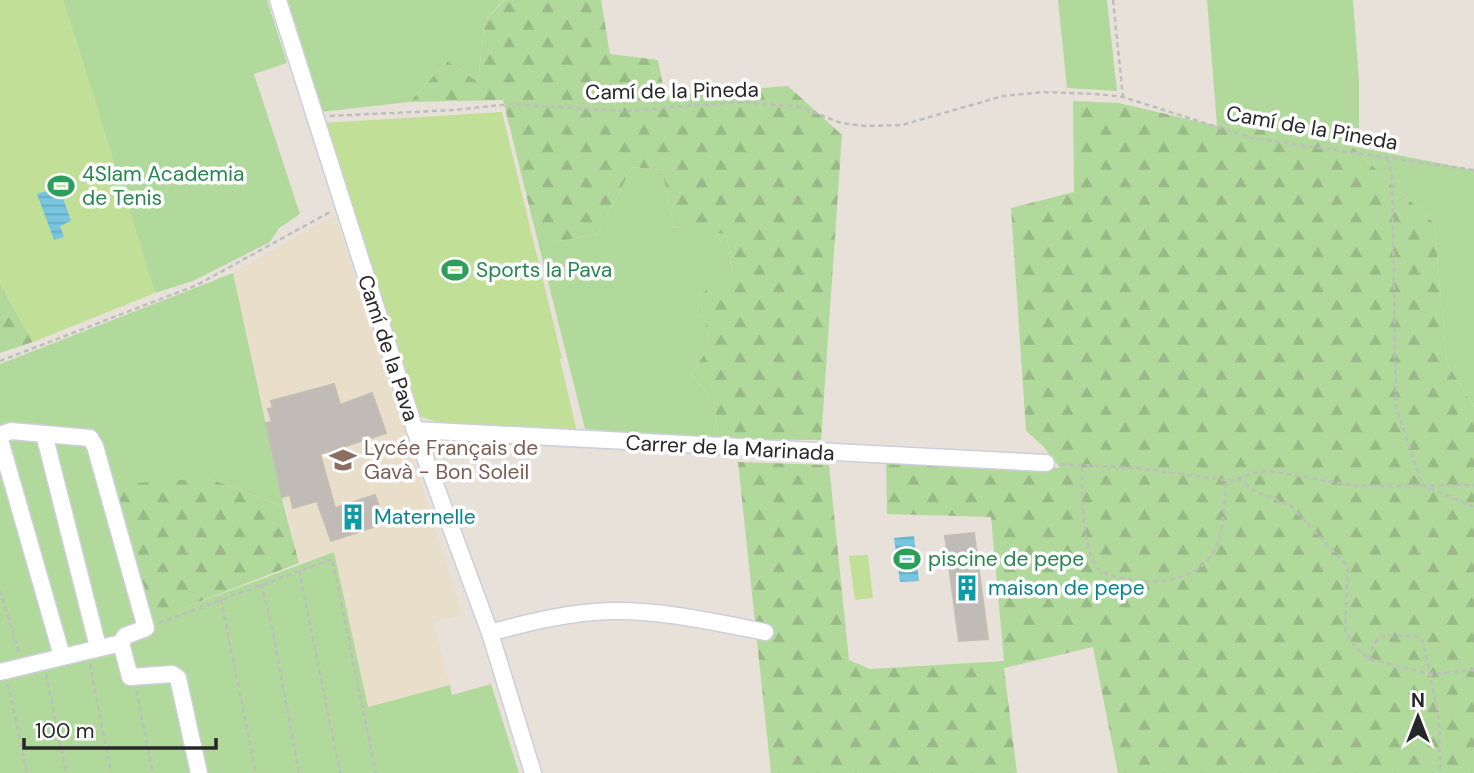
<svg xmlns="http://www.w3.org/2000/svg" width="1474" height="773" font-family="'DM Sans',sans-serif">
<defs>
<pattern id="forest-firs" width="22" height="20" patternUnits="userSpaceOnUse" patternTransform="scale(1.75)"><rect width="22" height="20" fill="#b2d99c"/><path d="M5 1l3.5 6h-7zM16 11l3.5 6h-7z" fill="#99ba86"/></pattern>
<pattern id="water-rules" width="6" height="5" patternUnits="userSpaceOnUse" patternTransform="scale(1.75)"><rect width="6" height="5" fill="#77c5df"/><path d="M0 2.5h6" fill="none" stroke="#67a9bf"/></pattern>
</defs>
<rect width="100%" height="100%" fill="#e8e1da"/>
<!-- education -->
<polygon fill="#e8deca" points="335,215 463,615 433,622 450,685 368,707 334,552 299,563 233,273"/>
<!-- green -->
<g fill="#b2d99c">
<polygon points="63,0 267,0 287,63 254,74 300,214 279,228 270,242 193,281 155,293"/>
<polygon points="282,0 504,0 485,20 478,82 447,61 410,102 320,112"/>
<polygon points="1058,0 1107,0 1117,91 1067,88"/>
<polygon points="1207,0 1353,0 1359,80 1359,142 1352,146 1474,170 1474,407 1447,363 1434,223 1351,146 1257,129 1217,126"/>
<polygon points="632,167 662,170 674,227 726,233 733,273 699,295 710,346 691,374 714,401 719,439 585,429 532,218 554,242 598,234"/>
<polygon points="233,273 284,507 208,478 148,621 334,552 368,707 450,685 452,695 491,684 519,773 0,773 0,364"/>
</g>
<!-- forest -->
<g fill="url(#forest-firs)">
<polygon points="505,0 601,0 610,54 658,60 665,96 788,86 842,135 821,440 719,439 714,401 691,374 710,346 699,295 733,272 726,234 674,227 662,170 632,167 598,234 554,242 532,218 503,100 410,102 447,61 478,82 485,20"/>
<polygon points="1073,101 1119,103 1217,126 1257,129 1351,146 1434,223 1447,363 1474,407 1474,773 1118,773 1093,647 1004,668 1017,773 771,773 738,462 829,465 849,660 870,669 1004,661 991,517 887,514 886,461 1060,468 1043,446 1026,431 1011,208 1074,192"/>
<polygon points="0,284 33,342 0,353"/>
<polygon points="208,478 284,507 299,563 147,622 109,485"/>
</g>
<!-- pitch -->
<g fill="#c2df98">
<polygon points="0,0 63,0 155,293 33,342 0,284"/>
<polygon points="502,112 562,358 560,359 577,432 439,423 420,416 323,123"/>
<polygon points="868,555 873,598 855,600 849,556"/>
</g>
<!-- water -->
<g fill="url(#water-rules)">
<polygon points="59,187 71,221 60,226 64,237 54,240 37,194"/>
<polygon points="914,536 919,581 900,582 894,538"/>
</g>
<!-- building -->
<g fill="#c0bbb6" stroke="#c3bdb4" stroke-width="2">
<polygon points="334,384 340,405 372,393 386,433 320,454 335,508 375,495 385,523 331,541 317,501 293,508 290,495 282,497 266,423 272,422 268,409 273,408 271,401"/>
<polygon points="974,533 988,639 959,641 945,536"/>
</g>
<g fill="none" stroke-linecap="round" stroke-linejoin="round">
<!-- minor casing -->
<g stroke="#cccfda" stroke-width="19">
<g id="minor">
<polyline points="278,0 415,430 490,633 533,773"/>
<polyline points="415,430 1046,463"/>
<polyline points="44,434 98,647"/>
<polyline points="0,435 11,431 90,438 95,446 146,628 125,636 121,643"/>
<polyline points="0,440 62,656"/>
<path d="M490,633C529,622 570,612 611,611C663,610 714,622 765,632"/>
<polyline points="0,672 121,643 130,677 172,674 178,678 199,773"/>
</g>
</g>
<!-- path -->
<g stroke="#bebebe" stroke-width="2.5" stroke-dasharray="5 3.5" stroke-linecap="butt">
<polyline points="1113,0 1123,97"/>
<polyline points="330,116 454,110 511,104 623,111 742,102 800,107 841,123 865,126 902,125 1003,96 1044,92 1096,94 1123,97 1252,138 1474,170"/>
<polyline points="1387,158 1392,175 1396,407 1422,485 1474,507"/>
<polyline points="0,361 197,285 330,212"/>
<polyline points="1060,464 1136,468 1232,481 1252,473 1269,471 1358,486 1474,485"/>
<path d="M1082,467C1082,492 1081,546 1097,567C1105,577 1124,578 1137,580C1153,583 1169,581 1184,576C1226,561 1223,518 1226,480"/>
<polyline points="1238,478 1253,490 1291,506 1348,567 1345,630 1356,648 1369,659 1430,674 1474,670"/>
<polyline points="299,570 340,773"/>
<polyline points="261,584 271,622 299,773"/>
<polyline points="0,590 19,653"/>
<polyline points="221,599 256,773"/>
<polyline points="159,623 332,559 376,773"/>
<polyline points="1369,659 1373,645 1381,636 1417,636 1423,641 1439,719 1440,773"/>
<polyline points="90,664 111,773"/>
<polyline points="46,674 66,773"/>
<polyline points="8,684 27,773"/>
<polyline points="136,690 153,773"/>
</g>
<!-- minor -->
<use href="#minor" stroke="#fff" stroke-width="16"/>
</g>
<!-- icons -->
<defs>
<g id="stadium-bare" transform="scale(2.1)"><path d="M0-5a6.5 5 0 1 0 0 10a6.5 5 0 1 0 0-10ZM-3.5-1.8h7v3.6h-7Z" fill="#2e9e5b" stroke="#fff" stroke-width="2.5" paint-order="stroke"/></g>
<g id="school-bare" transform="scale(2.1)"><path d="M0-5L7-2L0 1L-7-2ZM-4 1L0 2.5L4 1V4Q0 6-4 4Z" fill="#8d6e63" stroke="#fff" stroke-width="2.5" paint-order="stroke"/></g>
<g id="building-bare" transform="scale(2.1)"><path d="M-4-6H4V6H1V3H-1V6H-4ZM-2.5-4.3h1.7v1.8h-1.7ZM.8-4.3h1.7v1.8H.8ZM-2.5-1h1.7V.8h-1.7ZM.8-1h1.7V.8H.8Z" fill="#0f9aa8" stroke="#fff" stroke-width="2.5" paint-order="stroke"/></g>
</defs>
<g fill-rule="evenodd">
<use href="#stadium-bare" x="61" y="186"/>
<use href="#stadium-bare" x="455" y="270"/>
<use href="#school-bare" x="343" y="460"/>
<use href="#building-bare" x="353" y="517"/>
<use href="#stadium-bare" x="907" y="559"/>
<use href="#building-bare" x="967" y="588"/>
</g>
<g text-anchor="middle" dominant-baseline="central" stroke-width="7" stroke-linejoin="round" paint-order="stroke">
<!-- street labels -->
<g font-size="21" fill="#272727" stroke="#fff">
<text transform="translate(672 91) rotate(-1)">Camí de la Pineda</text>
<text transform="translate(1312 128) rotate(10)">Camí de la Pineda</text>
<text transform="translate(388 348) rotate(72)">Camí de la Pava</text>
<text transform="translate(730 448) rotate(3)">Carrer de la Marinada</text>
</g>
<!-- leisure labels -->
<g font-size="21" fill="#27864d" stroke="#fff" text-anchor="start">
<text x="82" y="174">4Slam Academia<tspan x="82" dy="24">de Tenis</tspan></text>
<text x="476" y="270">Sports la Pava</text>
<text x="928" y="559">piscine de pepe</text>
</g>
<!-- education labels -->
<g font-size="21" fill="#785e54" stroke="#fff" text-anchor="start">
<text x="364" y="448">Lycée Français de<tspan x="364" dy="24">Gavà - Bon Soleil</tspan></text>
</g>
<!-- culture labels -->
<g font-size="21" fill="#0d838f" stroke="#fff" text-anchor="start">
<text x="374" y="517">Maternelle</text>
<text x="988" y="588">maison de pepe</text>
</g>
</g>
<!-- north arrow -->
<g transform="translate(1418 717)" stroke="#ffffff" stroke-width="5" paint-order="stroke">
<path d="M0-5L12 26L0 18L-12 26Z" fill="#272727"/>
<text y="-10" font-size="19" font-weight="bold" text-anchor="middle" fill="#272727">N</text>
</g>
<!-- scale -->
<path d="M24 738v10h192v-10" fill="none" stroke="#272727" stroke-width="3.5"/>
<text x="35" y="738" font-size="21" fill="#272727" stroke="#ffffff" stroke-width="5" paint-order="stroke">100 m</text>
</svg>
